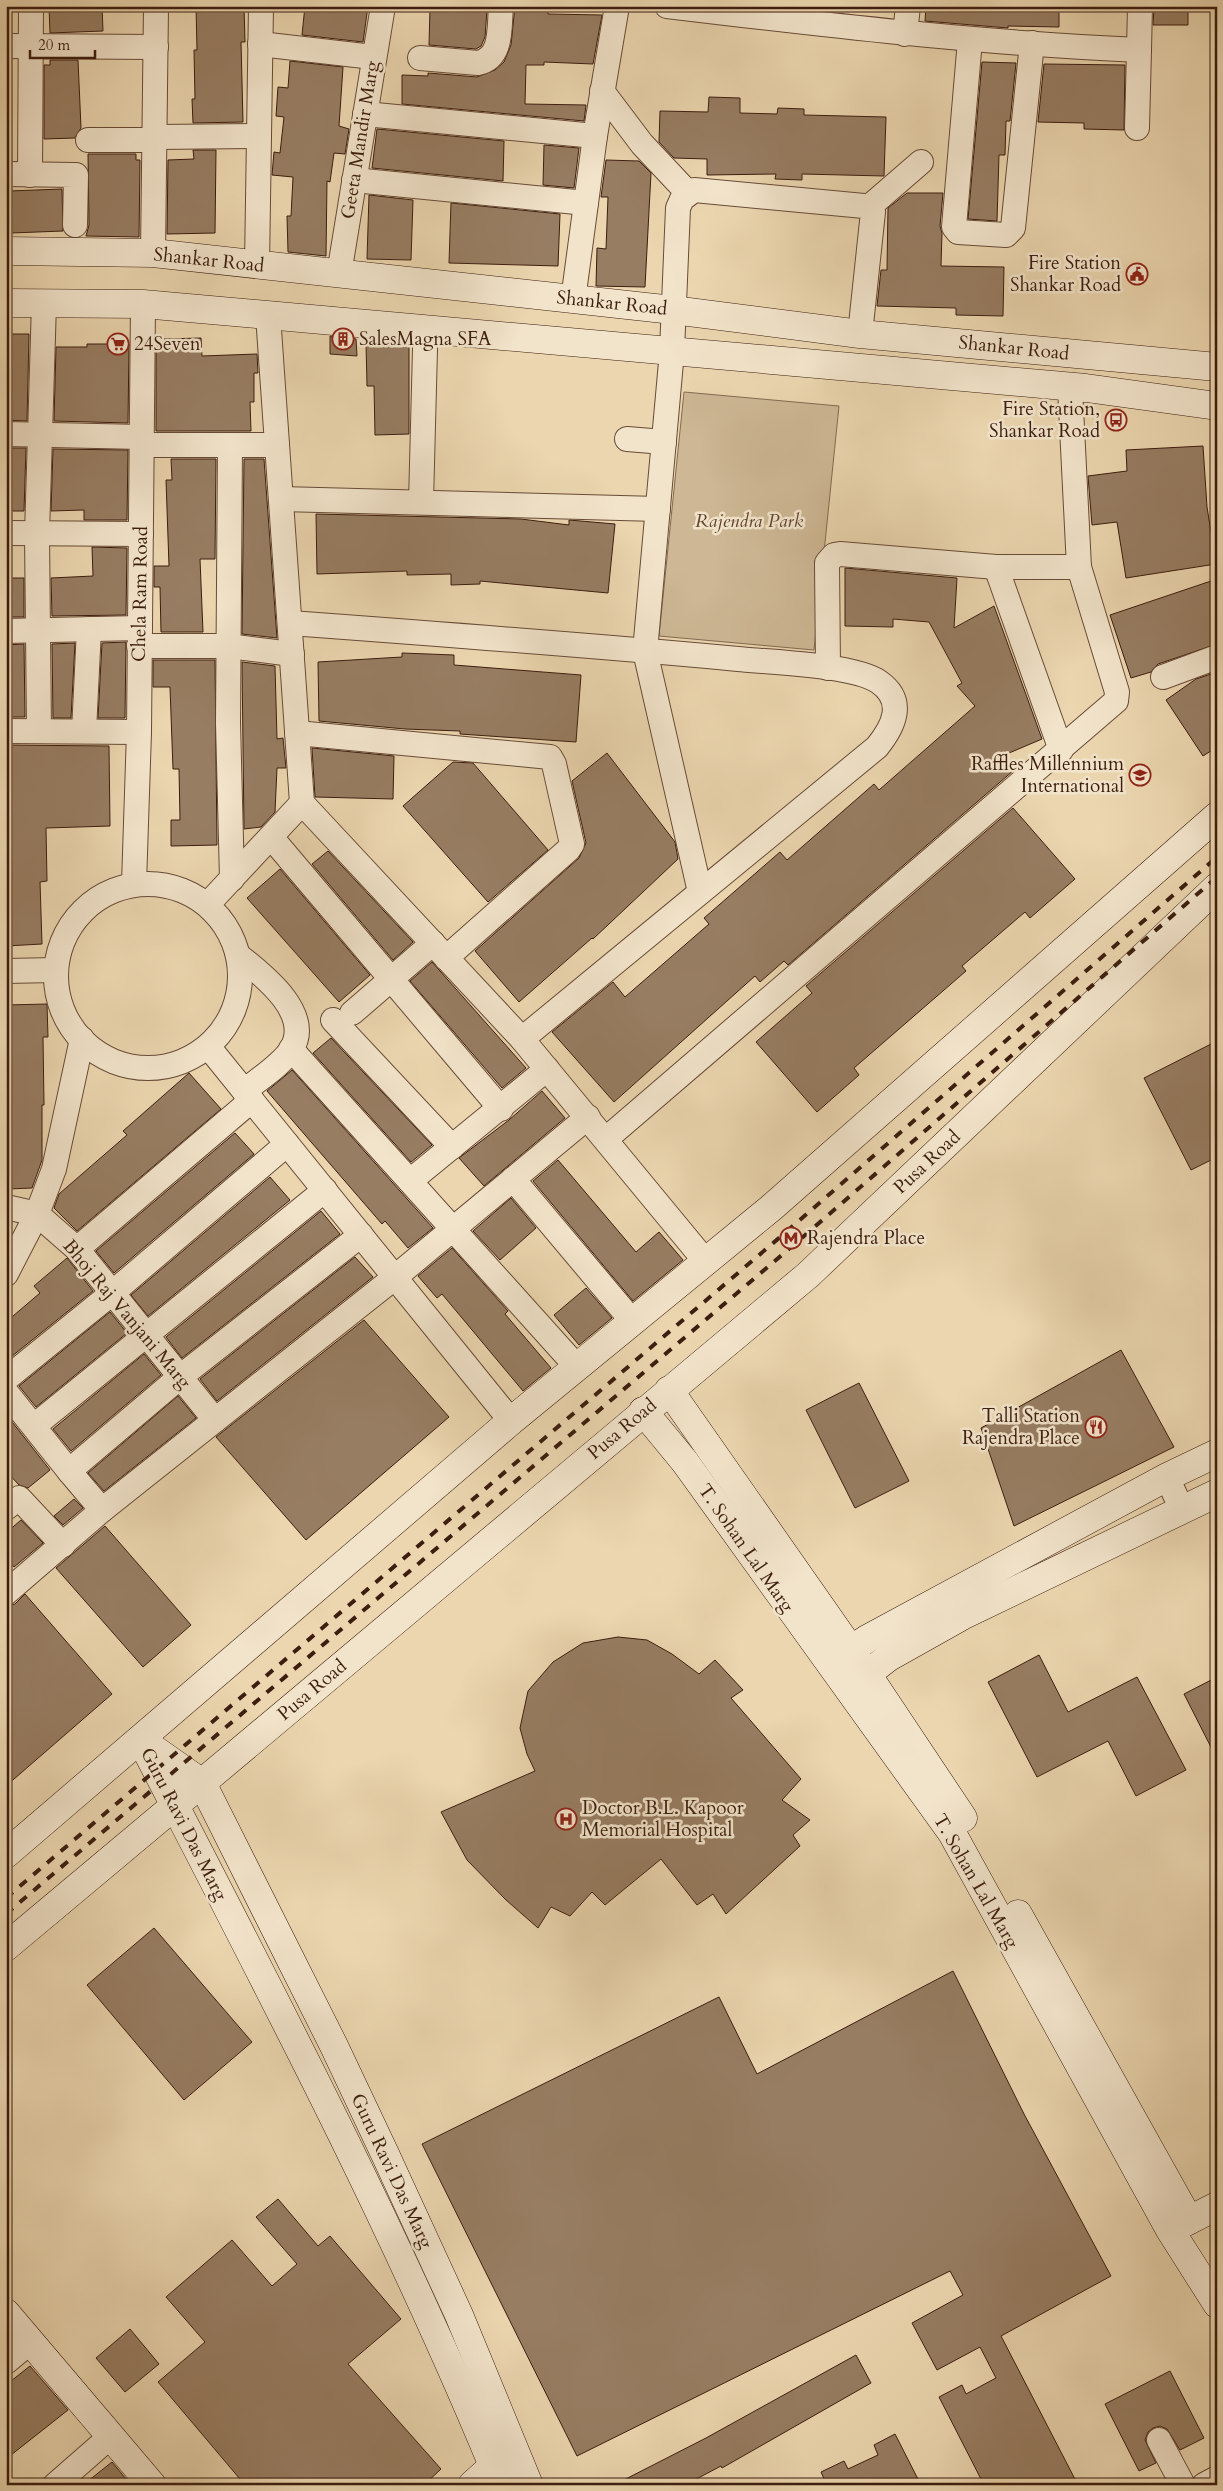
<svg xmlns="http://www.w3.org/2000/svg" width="1223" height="2491" font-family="Cardo,serif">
<rect width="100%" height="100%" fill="#ebd6af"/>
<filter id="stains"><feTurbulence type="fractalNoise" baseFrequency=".004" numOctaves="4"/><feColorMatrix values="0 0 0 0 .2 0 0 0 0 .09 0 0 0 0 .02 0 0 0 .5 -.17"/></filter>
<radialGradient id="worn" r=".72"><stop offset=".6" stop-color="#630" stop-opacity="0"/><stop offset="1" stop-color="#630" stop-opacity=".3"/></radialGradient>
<!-- green -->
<polygon fill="#cdb794" stroke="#846a52" points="684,392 839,406 814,650 659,636"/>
<!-- building -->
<g fill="#977d62" stroke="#3c1d0f">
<polygon points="49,6 102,6 103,31 50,33"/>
<polygon points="196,6 244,6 245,42 241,42 243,122 193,123 192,99 195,99 194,50 197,50"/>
<polygon points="305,6 368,6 363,42 302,35"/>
<polygon points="515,6 548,6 548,14 602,15 593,64 544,62 544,65 526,65 525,104 586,105 584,121 402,104 402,75 428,76 428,73 477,77 495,70 504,62 511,45"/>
<polygon points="926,6 1059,6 1059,27 1008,26 1008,28 925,21"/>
<polygon points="430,8 487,9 485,37 481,46 476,49 429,45"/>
<polygon points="1154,8 1188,9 1188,25 1153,25"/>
<polygon points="50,60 78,60 81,128 75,138 44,139 44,65 50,65"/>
<polygon points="290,61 343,67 339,126 349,129 345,154 334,153 330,182 327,181 326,256 288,252 287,216 291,216 293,177 272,175 274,152 280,153 284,117 276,116 278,87 288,88"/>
<polygon points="982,62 1016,63 1010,121 1006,121 1005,155 999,155 997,221 968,219"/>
<polygon points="1044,64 1125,65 1124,130 1084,129 1084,123 1038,122"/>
<polygon points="709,97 740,98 740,113 777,114 778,108 804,109 804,115 886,117 884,176 802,174 802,180 775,179 776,174 707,175 707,159 674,158 659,142 660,111 708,112"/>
<polygon points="377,129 504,141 503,181 372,168"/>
<polygon points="544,145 579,148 574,188 543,185"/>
<polygon points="193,150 216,150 215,233 167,234 168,160 194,159"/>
<polygon points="88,154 136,154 136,160 140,160 139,237 86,236 89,225"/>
<polygon points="606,160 639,161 651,173 645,287 596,286 597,248 606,249 608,197 601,197"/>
<polygon points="62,189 63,231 11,233 9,191"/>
<polygon points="907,193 943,193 940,226 942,233 941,266 1004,267 1003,316 956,315 956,308 877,306 881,270 887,270 888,208"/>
<polygon points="369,195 413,200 411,260 367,259"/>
<polygon points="451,203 560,214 558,266 449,263"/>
<polygon points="6,334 29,334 27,421 6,420"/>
<polygon points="330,336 356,339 357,356 330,354"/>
<polygon points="201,338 202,356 257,354 258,373 254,373 254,402 250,402 251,431 156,431 156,344 164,344 164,339"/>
<polygon points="398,342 409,343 409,434 375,435 374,386 367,386 366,343"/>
<polygon points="87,344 129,344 128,423 54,421 56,347 87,347"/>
<polygon points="1203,446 1207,507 1216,564 1126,578 1117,522 1092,525 1088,476 1127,471 1126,450"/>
<polygon points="6,448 26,448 24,511 6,511"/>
<polygon points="53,449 128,450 127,520 84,520 84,510 51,511"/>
<polygon points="171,459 216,459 215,559 200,559 203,632 161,632 160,587 154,587 154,566 169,566 166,480 172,480"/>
<polygon points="244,459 264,459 277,638 242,634"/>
<polygon points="316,514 521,519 569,525 569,520 615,524 608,593 480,581 480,584 451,585 451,574 407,575 407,571 317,574"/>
<polygon points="92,547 127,548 126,615 52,616 51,578 93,576"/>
<polygon points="845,568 957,578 954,628 994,606 1042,739 1002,756 1014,770 788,965 784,961 760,982 755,976 614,1102 552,1032 613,982 625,997 709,924 704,918 780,852 787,860 874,784 879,790 975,706 957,686 962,683 929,622 893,619 893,627 845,626"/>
<rect x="6" y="578" width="18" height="39"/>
<polygon points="1217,579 1217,644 1158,664 1151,672 1131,678 1110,615"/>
<polygon points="126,642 125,718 98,718 102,643"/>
<polygon points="75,643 71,718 53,718 52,644"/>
<polygon points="24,644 25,717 6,717 6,645"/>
<polygon points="402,653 454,655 454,665 581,675 576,742 460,734 460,731 405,729 319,721 318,662 402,657"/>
<polygon points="153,660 215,660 217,845 171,846 171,820 180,820 179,769 173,769 170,687 153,687"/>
<polygon points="242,662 275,666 277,739 283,738 286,768 277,768 275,812 261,827 244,829"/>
<polygon points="1217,672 1217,747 1203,756 1166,700 1196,679"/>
<polygon points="6,745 109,746 110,826 46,828 47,881 40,882 42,944 6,946"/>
<polygon points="312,748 394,756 393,799 315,797"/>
<polygon points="607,753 675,842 678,859 593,939 592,938 519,1002 475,951 579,858 586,843 572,781"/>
<polygon points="453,762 473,763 548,850 488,902 403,806"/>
<polygon points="1013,808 1075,879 1030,918 1025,912 962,966 966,971 854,1068 859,1075 817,1112 756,1042 812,993 806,986"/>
<polygon points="328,851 413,942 393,960 312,864"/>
<polygon points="280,869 370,975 339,1002 247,898"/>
<polygon points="432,962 526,1068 502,1088 410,981"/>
<polygon points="47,1004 48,1037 43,1037 44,1105 42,1105 42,1160 32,1188 8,1189 6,1005"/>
<polygon points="331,1038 432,1145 411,1162 313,1053"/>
<polygon points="1217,1041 1217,1157 1191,1170 1144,1078"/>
<polygon points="292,1070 433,1228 408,1248 385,1221 382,1224 267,1091"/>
<polygon points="189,1073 221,1109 77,1231 54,1208 59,1194 127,1135 123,1131"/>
<polygon points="542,1091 565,1118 484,1186 459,1158 509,1120"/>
<polygon points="235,1133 254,1154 114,1273 96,1251"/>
<polygon points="558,1160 636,1252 659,1232 683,1260 633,1301 533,1181"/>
<polygon points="270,1177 290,1200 148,1316 131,1295"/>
<polygon points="511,1198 536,1228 500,1260 473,1231"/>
<polygon points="321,1211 340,1234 182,1358 166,1337"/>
<polygon points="452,1248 508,1311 505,1314 551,1368 523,1391 442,1294 437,1298 418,1276"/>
<polygon points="355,1257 373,1277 217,1401 200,1379"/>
<polygon points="67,1258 93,1291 6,1361 6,1322 40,1293 34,1286"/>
<polygon points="586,1288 612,1318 579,1345 554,1315"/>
<polygon points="110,1312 127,1333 36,1407 19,1386"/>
<polygon points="364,1320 449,1417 306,1540 216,1437"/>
<polygon points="1121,1350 1174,1447 1014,1526 981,1428"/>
<polygon points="144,1354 161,1375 71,1451 53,1429"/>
<polygon points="859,1383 909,1481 855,1508 806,1410"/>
<polygon points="178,1396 196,1418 104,1491 88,1473"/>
<polygon points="9,1418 50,1470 28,1488 19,1485 6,1471 6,1421"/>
<polygon points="74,1499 83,1508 63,1525 54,1516"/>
<polygon points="21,1520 43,1543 14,1567 6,1558 6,1533"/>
<polygon points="105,1526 191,1625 143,1667 56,1568"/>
<polygon points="25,1594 112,1694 6,1786 6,1606 15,1604"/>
<polygon points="618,1637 647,1640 672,1654 699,1674 715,1660 743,1690 731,1698 801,1779 782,1800 810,1820 793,1835 800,1846 726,1914 713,1894 697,1905 661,1859 605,1905 592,1892 570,1916 551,1907 538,1928 506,1900 467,1860 441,1812 535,1771 527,1754 520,1728 528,1691 553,1662 583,1643"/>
<polygon points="1039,1655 1068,1712 1137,1677 1186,1770 1136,1796 1108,1741 1037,1777 988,1682"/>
<polygon points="1217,1677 1217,1759 1184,1694"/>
<polygon points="154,1928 252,2042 184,2100 87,1985"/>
<polygon points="953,1971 1024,2114 1111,2276 1001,2336 1078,2485 984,2485 939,2397 962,2385 966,2394 996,2378 980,2347 937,2370 912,2323 963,2295 950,2271 577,2456 422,2144 719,1997 757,2074"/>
<polygon points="278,2199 318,2246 330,2236 401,2319 348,2364 441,2469 424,2485 245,2485 158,2382 205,2342 166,2297 232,2240 272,2286 297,2264 256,2217"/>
<polygon points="130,2329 159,2364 125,2392 96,2358"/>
<polygon points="856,2355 871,2383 722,2468 721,2466 685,2485 614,2485 706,2438"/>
<polygon points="30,2366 68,2410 6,2459 6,2385"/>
<polygon points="1170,2371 1204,2438 1180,2450 1167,2429 1160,2426 1153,2428 1148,2432 1145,2440 1156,2463 1139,2471 1105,2404"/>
<polygon points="895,2434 921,2485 817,2485 825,2481 821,2472 844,2461 848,2469 878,2455 874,2445"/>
<polygon points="112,2462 131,2485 83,2485"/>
</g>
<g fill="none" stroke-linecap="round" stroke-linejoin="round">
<!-- street casing -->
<g stroke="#684b37" stroke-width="26">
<g id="street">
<path d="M667,6C825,25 980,43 1139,50L1140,6"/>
<polyline points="905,34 908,6"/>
<polyline points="970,40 954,227 958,232 1006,235 1013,228 1032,43"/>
<polyline points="260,44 373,57"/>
<polyline points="6,46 156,47"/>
<path d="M420,58L478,63C503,58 499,27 501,6"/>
<polyline points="602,91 642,144 688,193"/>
<polyline points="365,114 595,136"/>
<polyline points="1137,128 1139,50"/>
<polyline points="155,137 259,136"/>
<polyline points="88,140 155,140"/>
<polyline points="6,174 76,175 75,225"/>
<polyline points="30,175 31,6"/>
<polyline points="354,180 586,203"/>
<polyline points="869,207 921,162"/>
<polyline points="153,253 156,6"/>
<polyline points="257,265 261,6"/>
<polyline points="339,274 383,6"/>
<polyline points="573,300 595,136 617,6"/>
<polyline points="268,315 302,803 522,1039 706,1262"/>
<polyline points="6,434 142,437"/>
<polyline points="627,439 664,442"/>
<polyline points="142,445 277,445"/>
<polyline points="230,445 228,723 232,879"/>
<polyline points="281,499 658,509"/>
<polyline points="421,502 425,349"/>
<polyline points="6,533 141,534"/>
<polyline points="996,567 1061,750"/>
<path d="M290,623C439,634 589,645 738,659C769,662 855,665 879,682C906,701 894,726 877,747L522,1039"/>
<polyline points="6,631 140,628"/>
<polyline points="139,646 228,646 292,654"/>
<polyline points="828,668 827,563 834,555 840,554 996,567 1079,567"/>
<polyline points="1163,677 1217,657"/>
<polyline points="6,731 139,732"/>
<polyline points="39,731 37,534 44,303"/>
<polyline points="84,731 89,629"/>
<polyline points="297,733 550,757 554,764 572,844 568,850 446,958"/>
<polyline points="271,837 501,1109"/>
<circle cx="148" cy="976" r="92"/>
<polyline points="134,884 139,732 143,304"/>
<polyline points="700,892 645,651 672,351 678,208 682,199 694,190 864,206 872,208 873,212 860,334"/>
<polyline points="208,904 302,803"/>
<path d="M239,956C263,975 314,1014 291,1050C280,1066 259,1079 244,1091"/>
<polyline points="6,971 55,970"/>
<polyline points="352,1013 433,943"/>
<polyline points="333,1020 452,1147"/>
<polyline points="291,1049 577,1367"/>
<polyline points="211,1050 511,1421"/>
<polyline points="606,1139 1116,701 1117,692 1079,567 1070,388"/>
<polyline points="513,1179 633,1322"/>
<polyline points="410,1181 547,1069"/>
<polyline points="6,1207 37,1214 77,1249 215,1420"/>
<polyline points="77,1249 252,1100"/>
<polyline points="6,1274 37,1214 54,1169 82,1039"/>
<polyline points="6,1379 111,1294 287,1144"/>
<polyline points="6,1392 69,1471 102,1510"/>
<polyline points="34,1426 325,1190"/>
<polyline points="69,1471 180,1377 361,1235"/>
<polyline points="1167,1477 1182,1510"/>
<polyline points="6,1508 19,1498 63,1545"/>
<polyline points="6,1593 102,1510 394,1278 588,1117"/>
<polyline points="6,2362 30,2342"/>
<polyline points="1159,2440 1183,2485"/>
<polyline points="55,2485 111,2436"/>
<polyline points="1204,2485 1217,2478"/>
</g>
</g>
<!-- secondary casing -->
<g stroke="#3c1d0f" stroke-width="29">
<g id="secondary">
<polyline points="6,251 153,253 673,310 860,334 1217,367"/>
<polyline points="6,303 143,304 1086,388 1217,406"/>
<polyline points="669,1390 851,1650 963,1818"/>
<polyline points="643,1411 685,1462 952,1833 1170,2230 1217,2304"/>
<polyline points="836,1660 867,1639 1167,1477 1217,1453"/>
<polyline points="854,1684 889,1657 962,1616 1217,1493"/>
<polyline points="141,1740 202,1783 334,2046 385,2154 459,2315 529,2485"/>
<path d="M143,1744C269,1988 397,2231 501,2485"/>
<polyline points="6,1854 511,1421 771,1208 1217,816"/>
<polyline points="1018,1914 1189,2220"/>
<polyline points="6,1947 808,1275 1217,887"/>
<polyline points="1174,2228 1217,2206"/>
<polyline points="6,2313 152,2485"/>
<polyline points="472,2485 493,2466"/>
</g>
</g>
<!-- street -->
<use href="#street" stroke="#f2e4cb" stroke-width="24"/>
<!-- secondary -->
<use href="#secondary" stroke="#f2e4cb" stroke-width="28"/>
<!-- rail -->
<g stroke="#3c1d0f" stroke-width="4" stroke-dasharray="9 9" stroke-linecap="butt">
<polyline points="6,1898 786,1232 1217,857"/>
<polyline points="6,1914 796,1243 1217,877"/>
</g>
</g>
<!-- icons -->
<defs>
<g id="civic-ring" transform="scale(1.125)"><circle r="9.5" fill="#f2e4cb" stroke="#8f2418" stroke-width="1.5"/><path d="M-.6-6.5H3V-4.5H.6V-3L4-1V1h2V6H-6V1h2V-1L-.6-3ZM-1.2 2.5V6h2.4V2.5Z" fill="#8f2418"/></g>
<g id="building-ring" transform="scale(1.125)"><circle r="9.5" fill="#f2e4cb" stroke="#8f2418" stroke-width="1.5"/><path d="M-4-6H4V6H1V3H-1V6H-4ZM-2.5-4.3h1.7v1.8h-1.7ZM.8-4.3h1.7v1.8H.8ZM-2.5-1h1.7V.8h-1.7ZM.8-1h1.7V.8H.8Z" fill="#8f2418"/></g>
<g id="supermarket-ring" transform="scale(1.125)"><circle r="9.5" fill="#f2e4cb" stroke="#8f2418" stroke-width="1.5"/><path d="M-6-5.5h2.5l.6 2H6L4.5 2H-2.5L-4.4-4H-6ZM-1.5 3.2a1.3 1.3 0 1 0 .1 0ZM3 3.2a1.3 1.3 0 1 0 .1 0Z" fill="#8f2418"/></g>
<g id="bus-ring" transform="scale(1.125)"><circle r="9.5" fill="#f2e4cb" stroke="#8f2418" stroke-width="1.5"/><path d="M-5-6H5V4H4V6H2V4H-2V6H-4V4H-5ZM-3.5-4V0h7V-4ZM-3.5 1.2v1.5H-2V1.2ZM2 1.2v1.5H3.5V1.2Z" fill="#8f2418"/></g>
<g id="university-ring" transform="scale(1.125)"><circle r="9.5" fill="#f2e4cb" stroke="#8f2418" stroke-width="1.5"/><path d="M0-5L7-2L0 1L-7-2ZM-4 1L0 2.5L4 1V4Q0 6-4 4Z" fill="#8f2418"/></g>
<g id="metro-ring" transform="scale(1.125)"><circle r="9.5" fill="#f2e4cb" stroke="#8f2418" stroke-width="1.5"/><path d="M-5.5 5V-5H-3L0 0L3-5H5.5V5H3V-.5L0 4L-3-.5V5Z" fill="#8f2418"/></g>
<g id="restaurant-ring" transform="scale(1.125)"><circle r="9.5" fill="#f2e4cb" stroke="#8f2418" stroke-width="1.5"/><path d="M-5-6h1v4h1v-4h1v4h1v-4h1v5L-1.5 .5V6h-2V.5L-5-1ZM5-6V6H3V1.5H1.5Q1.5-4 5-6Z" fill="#8f2418"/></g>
<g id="hospital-ring" transform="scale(1.125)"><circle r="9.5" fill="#f2e4cb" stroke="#8f2418" stroke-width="1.5"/><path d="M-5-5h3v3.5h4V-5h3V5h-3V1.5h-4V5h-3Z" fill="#8f2418"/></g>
</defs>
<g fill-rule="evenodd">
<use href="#civic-ring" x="1137" y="274"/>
<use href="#building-ring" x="343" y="339"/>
<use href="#supermarket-ring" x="118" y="344"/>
<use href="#bus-ring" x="1116" y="420"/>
<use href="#university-ring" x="1140" y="775"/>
<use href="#metro-ring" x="791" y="1238"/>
<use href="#restaurant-ring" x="1096" y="1427"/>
<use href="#hospital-ring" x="566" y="1819"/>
</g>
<g text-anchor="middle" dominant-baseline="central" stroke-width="5" stroke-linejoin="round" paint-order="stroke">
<!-- street labels -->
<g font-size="19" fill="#3c1d0f" stroke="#f2e4cb">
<text transform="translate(360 140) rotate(-81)">Geeta Mandir Marg</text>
<text transform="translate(209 260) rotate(6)">Shankar Road</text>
<text transform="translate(612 303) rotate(6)">Shankar Road</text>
<text transform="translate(1014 348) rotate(6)">Shankar Road</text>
<text transform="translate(140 594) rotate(-89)">Chela Ram Road</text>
<text transform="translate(927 1162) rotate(-43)">Pusa Road</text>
<text transform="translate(127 1314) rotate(50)">Bhoj Raj Vanjani Marg</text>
<text transform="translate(622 1429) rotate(-40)">Pusa Road</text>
<text transform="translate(746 1548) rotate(55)">T. Sohan Lal Marg</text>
<text transform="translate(312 1690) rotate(-40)">Pusa Road</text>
<text transform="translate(184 1824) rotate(63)">Guru Ravi Das Marg</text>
<text transform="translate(976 1881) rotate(60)">T. Sohan Lal Marg</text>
<text transform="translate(392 2171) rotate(65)">Guru Ravi Das Marg</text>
</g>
<!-- poi labels -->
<g font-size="19" fill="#3c1d0f" stroke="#f2e4cb" text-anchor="end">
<text x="1121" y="263">Fire Station<tspan x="1121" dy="22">Shankar Road</tspan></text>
<text x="359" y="339" text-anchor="start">SalesMagna SFA</text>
<text x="134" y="344" text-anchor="start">24Seven</text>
<text x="1100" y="409">Fire Station,<tspan x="1100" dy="22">Shankar Road</tspan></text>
<text x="1124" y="764">Raffles Millennium<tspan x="1124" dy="22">International</tspan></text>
<text x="807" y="1238" text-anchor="start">Rajendra Place</text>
<text x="1080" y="1416">Talli Station<tspan x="1080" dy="22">Rajendra Place</tspan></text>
<text x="582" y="1808" text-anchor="start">Doctor B.L. Kapoor<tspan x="582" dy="22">Memorial Hospital</tspan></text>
</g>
<!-- park labels -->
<g font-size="19" font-style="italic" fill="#604430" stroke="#f2e4cb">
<text x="749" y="521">Rajendra Park</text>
</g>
</g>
<!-- margin -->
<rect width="1223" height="2491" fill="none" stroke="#ebd6af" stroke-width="25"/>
<rect x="8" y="8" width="1208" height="2476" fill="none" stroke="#3c1d0f" stroke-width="2.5"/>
<rect x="12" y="12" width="1198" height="2466" fill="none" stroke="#3c1d0f"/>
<!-- scale -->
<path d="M30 50v8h65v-8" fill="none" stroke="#3c1d0f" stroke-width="2.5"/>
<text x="38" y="50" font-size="15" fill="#3c1d0f" stroke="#f2e4cb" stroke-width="4" paint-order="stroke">20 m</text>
<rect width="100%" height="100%" filter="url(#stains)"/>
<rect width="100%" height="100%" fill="url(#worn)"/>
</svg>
